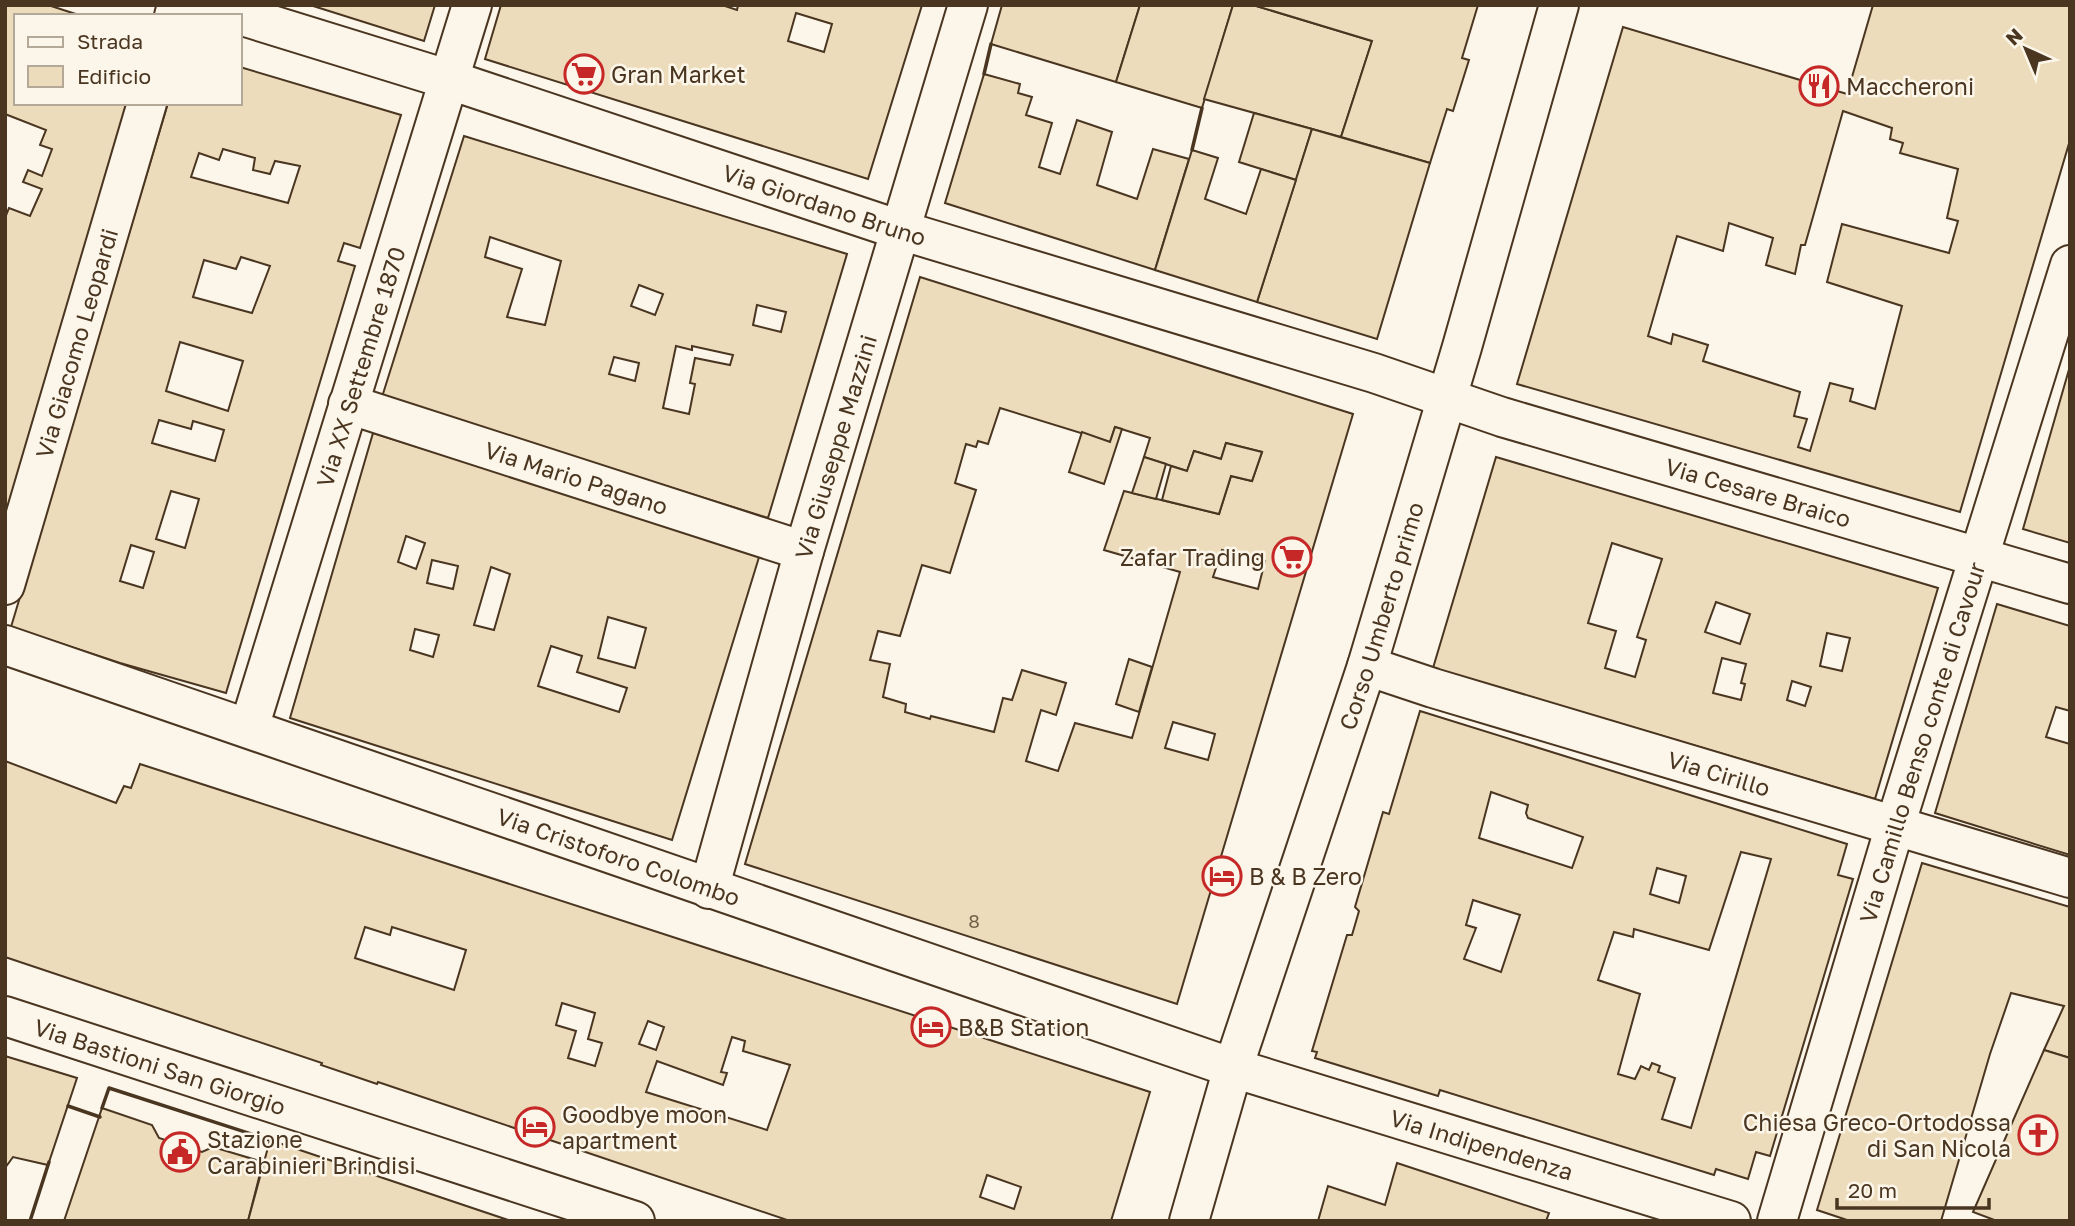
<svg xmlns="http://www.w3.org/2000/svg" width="2075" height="1226" font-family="'Golos Text',sans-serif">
<rect width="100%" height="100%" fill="#fbf6e9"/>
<!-- building -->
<g fill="#ecdcbc" stroke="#4a3520" stroke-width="2" fill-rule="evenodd">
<polygon points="5,5 48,5 82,16 16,16 16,103 130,103 5,517 5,218 9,208 30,216 42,189 23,182 28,170 42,176 52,149 40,145 46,130 5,114"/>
<polygon points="310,5 435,5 424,41"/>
<path d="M501,5H722L737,10L738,5H922L868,179L485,59ZM796,13L832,24L824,52L788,41Z"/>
<polygon points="1002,5 1140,5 1116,82 991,44"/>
<polygon points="1140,5 1233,5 1202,108 1116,82"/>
<polygon points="1233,5 1253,5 1372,41 1341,137 1204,99"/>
<polygon points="1253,5 1478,5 1462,58 1469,60 1453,111 1447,109 1430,163 1341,137 1372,41"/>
<path d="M1873,5H2070V140L1960,512L1517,384L1623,27L1847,94ZM1843,111L1892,128L1890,139L1903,143L1900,153L1958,169L1947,218L1958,221L1949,253L1842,224L1827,282L1902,306L1875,409L1850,401L1853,389L1830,383L1810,451L1798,447L1807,419L1794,416L1800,392L1703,361L1708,345L1673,334L1671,344L1648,336L1677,236L1723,251L1729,223L1773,238L1766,265L1795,274L1801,245H1805Z"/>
<path d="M240,67L401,115L360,248L344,243L338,261L355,266L226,693L120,663L11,627L168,103H240ZM223,149L255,158L253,170L270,174L275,161L300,166L288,203L191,177L199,153L219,160ZM241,257L270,266L252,313L193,297L204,260L236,269ZM180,342L243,361L228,411L166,391ZM159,420L191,429L193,421L224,430L215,461L152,443ZM171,491L199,499L185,548L156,539ZM131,545L154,552L143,588L120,581Z"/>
<polygon points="984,74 1020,84 1018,93 1032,97 1026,115 1052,123 1039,167 1060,174 1077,120 1112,132 1097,185 1137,199 1153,149 1189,159 1155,270 945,203"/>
<polygon points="1254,113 1312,129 1296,180 1239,162"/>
<polygon points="1312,129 1430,163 1377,339 1257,302"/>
<path d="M464,136L847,254L768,518L382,397ZM490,237L561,261L545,325L507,317L522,269L485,257ZM639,285L663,294L655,315L631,306ZM757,305L786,312L781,332L753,325ZM676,346L692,350V346L733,355L730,365L695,358L690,383L695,384L689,414L663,408ZM614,357L639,363L635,381L609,374Z"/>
<polygon points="1192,150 1218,158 1205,199 1246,214 1261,169 1296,180 1257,302 1155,270"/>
<path d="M920,277L1353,414L1177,1004L745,864ZM1000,408L1110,442L1115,427L1150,438L1144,457L1187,471L1194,451L1221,459L1226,443L1262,452L1252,481L1231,476L1219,514L1124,491L1104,550L1180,572L1132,738L1075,723L1058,771L1026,761L1041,710L1056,715L1066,683L1022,670L1012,700L1003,698L994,732L931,716L930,719L905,712L906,704L883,697L890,664L870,660L878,631L900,636L922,565L950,573L976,490L955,483L966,444L976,447L978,441L988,444ZM1222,550L1265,561L1258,589L1213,577ZM1173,722L1215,734L1208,760L1165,748Z"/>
<polygon points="2070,366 2070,543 2023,529"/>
<polygon points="1115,427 1122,429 1104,484 1069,472 1082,432 1110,442"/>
<path d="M373,433L760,554L672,840L290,718ZM406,536L425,543L416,569L398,562ZM432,560L458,566L453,589L427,583ZM491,567L510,574L494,630L474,625ZM608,617L646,628L635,668L598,658ZM415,629L439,635L433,657L410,650ZM551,646L582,656L577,672L627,688L619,712L538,686Z"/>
<polygon points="1226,443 1262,452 1252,481 1231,476 1219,514 1162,500 1171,466 1187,471 1194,451 1221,459"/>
<polygon points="1144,457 1166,464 1156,499 1132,493"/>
<path d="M1496,457L1938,588L1875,799L1433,668ZM1612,543L1662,559L1637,637L1646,640L1635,677L1605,668L1616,631L1588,623ZM1716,602L1750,614L1740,644L1705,632ZM1827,633L1850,638L1842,671L1820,666ZM1722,658L1746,664L1741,683L1745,684L1741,700L1713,693ZM1792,681L1811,687L1805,706L1787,700Z"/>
<polygon points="1997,604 2070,626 2070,711 2056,707 2046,737 2070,744 2070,855 1935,813"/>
<polygon points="1129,659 1152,667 1139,712 1116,704"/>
<path d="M1420,711L1847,844L1838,875L1853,879L1770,1156L1756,1152L1748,1179L1716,1169L1714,1175L1440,1090L1438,1096L1315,1058L1317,1052L1312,1051L1347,935H1352L1359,911L1355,907L1383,812L1389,814ZM1491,792L1528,805L1526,813L1528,818L1583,837L1572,868L1479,838ZM1741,852L1771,859L1691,1128L1662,1119L1675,1078L1658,1072L1660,1066L1652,1063L1649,1070L1641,1066L1635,1079L1618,1074L1640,994L1598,980L1614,932L1633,937L1634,929L1709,950ZM1657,868L1686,876L1679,903L1650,894ZM1473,900L1520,915L1501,972L1464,959L1476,928L1466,925Z"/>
<path d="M5,761L116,803L124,786L131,788L140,764L1150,1092L1111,1221H790L378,1082L377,1084L321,1065L322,1063L5,957ZM365,927L390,935L392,927L466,950L454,990L355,958ZM562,1003L595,1013L588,1039L602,1043L595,1066L568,1058L576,1031L556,1025ZM648,1021L664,1027L656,1050L639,1044ZM732,1037L745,1041L743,1051L790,1065L767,1130L646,1092L657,1061L723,1085L727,1073L721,1072ZM987,1175L1021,1187L1014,1209L980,1197Z"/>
<polygon points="1922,863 2070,907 2070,1058 2044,1050 2064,1006 2011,993 1990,1054 1941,1221 1850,1221 1817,1210"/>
<polygon points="2044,1050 2070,1058 2070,1221 1997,1221 1973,1212"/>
<polygon points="5,1056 77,1078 48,1165 13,1157 5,1168"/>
<polygon points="102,1108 152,1125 159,1138 202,1152 213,1147 263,1162 248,1221 64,1221"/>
<polygon points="270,1140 511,1221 248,1221"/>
<polygon points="1397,1163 1549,1213 1546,1221 1318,1221 1328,1186 1385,1205"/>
</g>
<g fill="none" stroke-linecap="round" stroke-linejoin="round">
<!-- minor casing -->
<g stroke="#4a3520" stroke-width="42">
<g id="minor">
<path id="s1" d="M207,5L450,80L900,230L1374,373L1502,417L2070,584"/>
<polyline points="174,16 177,5"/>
<path id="s2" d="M348,404L804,551"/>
<path id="s3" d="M5,585L147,103"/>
<path id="s4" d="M5,645L1233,1068L1731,1221"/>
<path id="s5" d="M1367,666L1433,688L2070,878"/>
<path id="s6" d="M249,728L472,5"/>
<path id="s7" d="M709,889L804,551L968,5"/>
<path id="s8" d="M5,1016L635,1221"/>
<path id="s9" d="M1189,1221L1233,1068L1367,666L1462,347L1559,5"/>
<path id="s10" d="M1777,1221L1895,826L2070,265"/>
</g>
</g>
<!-- minor -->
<use href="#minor" stroke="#fbf6e9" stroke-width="38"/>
<!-- wall -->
<g stroke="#4a3520" stroke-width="3.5">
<polyline points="984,74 991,44"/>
<polyline points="1192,150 1202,108"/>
<polyline points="68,1106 100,1117"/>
<polyline points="102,1108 109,1088 270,1140"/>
<polyline points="30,1221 49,1162"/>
</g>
</g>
<!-- icons -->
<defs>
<g id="supermarket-ring" transform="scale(2.0125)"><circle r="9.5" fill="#fbf6e9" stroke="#c62828" stroke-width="1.5"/><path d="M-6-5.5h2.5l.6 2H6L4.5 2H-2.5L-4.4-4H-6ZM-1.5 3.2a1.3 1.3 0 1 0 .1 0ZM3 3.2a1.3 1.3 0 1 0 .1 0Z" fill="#c62828"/></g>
<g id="restaurant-ring" transform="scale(2.0125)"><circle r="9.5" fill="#fbf6e9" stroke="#c62828" stroke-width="1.5"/><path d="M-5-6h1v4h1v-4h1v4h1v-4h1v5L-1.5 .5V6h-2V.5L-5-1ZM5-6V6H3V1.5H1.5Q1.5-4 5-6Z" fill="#c62828"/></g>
<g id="hotel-ring" transform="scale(2.0125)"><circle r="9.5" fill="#fbf6e9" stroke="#c62828" stroke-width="1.5"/><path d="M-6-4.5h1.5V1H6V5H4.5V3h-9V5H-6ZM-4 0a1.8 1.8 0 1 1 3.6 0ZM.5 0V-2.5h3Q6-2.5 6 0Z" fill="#c62828"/></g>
<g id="church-ring" transform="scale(2.0125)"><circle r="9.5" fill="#fbf6e9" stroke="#c62828" stroke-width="1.5"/><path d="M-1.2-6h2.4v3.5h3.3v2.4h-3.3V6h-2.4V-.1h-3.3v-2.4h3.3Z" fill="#c62828"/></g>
<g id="civic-ring" transform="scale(2.0125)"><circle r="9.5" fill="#fbf6e9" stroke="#c62828" stroke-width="1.5"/><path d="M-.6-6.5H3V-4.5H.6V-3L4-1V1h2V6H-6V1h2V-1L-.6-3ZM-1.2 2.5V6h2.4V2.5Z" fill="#c62828"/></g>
</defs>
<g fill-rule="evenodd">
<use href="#supermarket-ring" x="584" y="74"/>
<use href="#restaurant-ring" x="1819" y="86"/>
<use href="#supermarket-ring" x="1292" y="557"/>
<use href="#hotel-ring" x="1222" y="876"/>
<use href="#hotel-ring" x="931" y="1027"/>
<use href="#hotel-ring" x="535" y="1127"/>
<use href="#church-ring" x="2038" y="1135"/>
<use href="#civic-ring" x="180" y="1152"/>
</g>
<g text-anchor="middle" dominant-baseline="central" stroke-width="5" stroke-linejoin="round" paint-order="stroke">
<!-- number labels -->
<g font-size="19" fill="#725f47">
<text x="974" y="920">8</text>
</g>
<!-- poi labels -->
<g font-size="23" fill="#4a3520" stroke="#fbf6e9" text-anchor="start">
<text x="611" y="74">Gran Market</text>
<text x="1846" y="86">Maccheroni</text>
<text x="1265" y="557" text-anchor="end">Zafar Trading</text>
<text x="1249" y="876">B &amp; B Zero</text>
<text x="958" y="1027">B&amp;B Station</text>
<text x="562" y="1114">Goodbye moon<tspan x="562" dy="26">apartment</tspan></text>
<text x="2011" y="1122" text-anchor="end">Chiesa Greco-Ortodossa<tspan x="2011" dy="26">di San Nicola</tspan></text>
<text x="207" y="1139">Stazione<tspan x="207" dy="26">Carabinieri Brindisi</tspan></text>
</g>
<!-- street labels -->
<g font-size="23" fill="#4a3520" stroke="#fbf6e9">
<text stroke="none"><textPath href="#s1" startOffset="649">Via Giordano Bruno</textPath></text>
<text stroke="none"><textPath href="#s3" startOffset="252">Via Giacomo Leopardi</textPath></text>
<text stroke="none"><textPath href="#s6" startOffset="378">Via XX Settembre 1870</textPath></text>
<text stroke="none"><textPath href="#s7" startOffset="460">Via Giuseppe Mazzini</textPath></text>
<text stroke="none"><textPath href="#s2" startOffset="240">Via Mario Pagano</textPath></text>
<text stroke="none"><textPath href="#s1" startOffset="1626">Via Cesare Braico</textPath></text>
<text stroke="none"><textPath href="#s9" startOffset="635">Corso Umberto primo</textPath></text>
<text stroke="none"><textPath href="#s10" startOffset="500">Via Camillo Benso conte di Cavour</textPath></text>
<text stroke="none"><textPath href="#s5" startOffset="368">Via Cirillo</textPath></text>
<text stroke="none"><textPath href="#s4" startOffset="649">Via Cristoforo Colombo</textPath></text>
<text stroke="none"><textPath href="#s8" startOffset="163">Via Bastioni San Giorgio</textPath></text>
<text stroke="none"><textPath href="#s4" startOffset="1559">Via Indipendenza</textPath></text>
</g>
</g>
<!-- border -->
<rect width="2075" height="1226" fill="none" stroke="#4a3520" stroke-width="14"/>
<!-- legend -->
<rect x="14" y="14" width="228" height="91" fill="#fbf6e9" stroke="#b4a999" stroke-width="2"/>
<rect x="28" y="37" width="35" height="10" fill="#fbf6e9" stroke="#b4a999" stroke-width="2"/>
<text x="77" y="49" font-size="21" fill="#4a3520">Strada</text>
<rect x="28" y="66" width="35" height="21" fill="#ecdcbc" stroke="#b4a999" stroke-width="2"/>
<text x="77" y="84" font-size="21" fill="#4a3520">Edificio</text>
<!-- north arrow -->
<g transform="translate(2026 49) rotate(316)" stroke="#fbf6e9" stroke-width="5" paint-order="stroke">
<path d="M0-5L12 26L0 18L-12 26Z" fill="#4a3520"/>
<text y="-10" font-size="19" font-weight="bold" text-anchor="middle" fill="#4a3520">N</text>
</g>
<!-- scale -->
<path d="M1837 1198v10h152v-10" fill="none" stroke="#4a3520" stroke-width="3.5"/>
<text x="1848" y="1198" font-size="21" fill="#4a3520" stroke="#fbf6e9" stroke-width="5" paint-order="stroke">20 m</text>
</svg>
